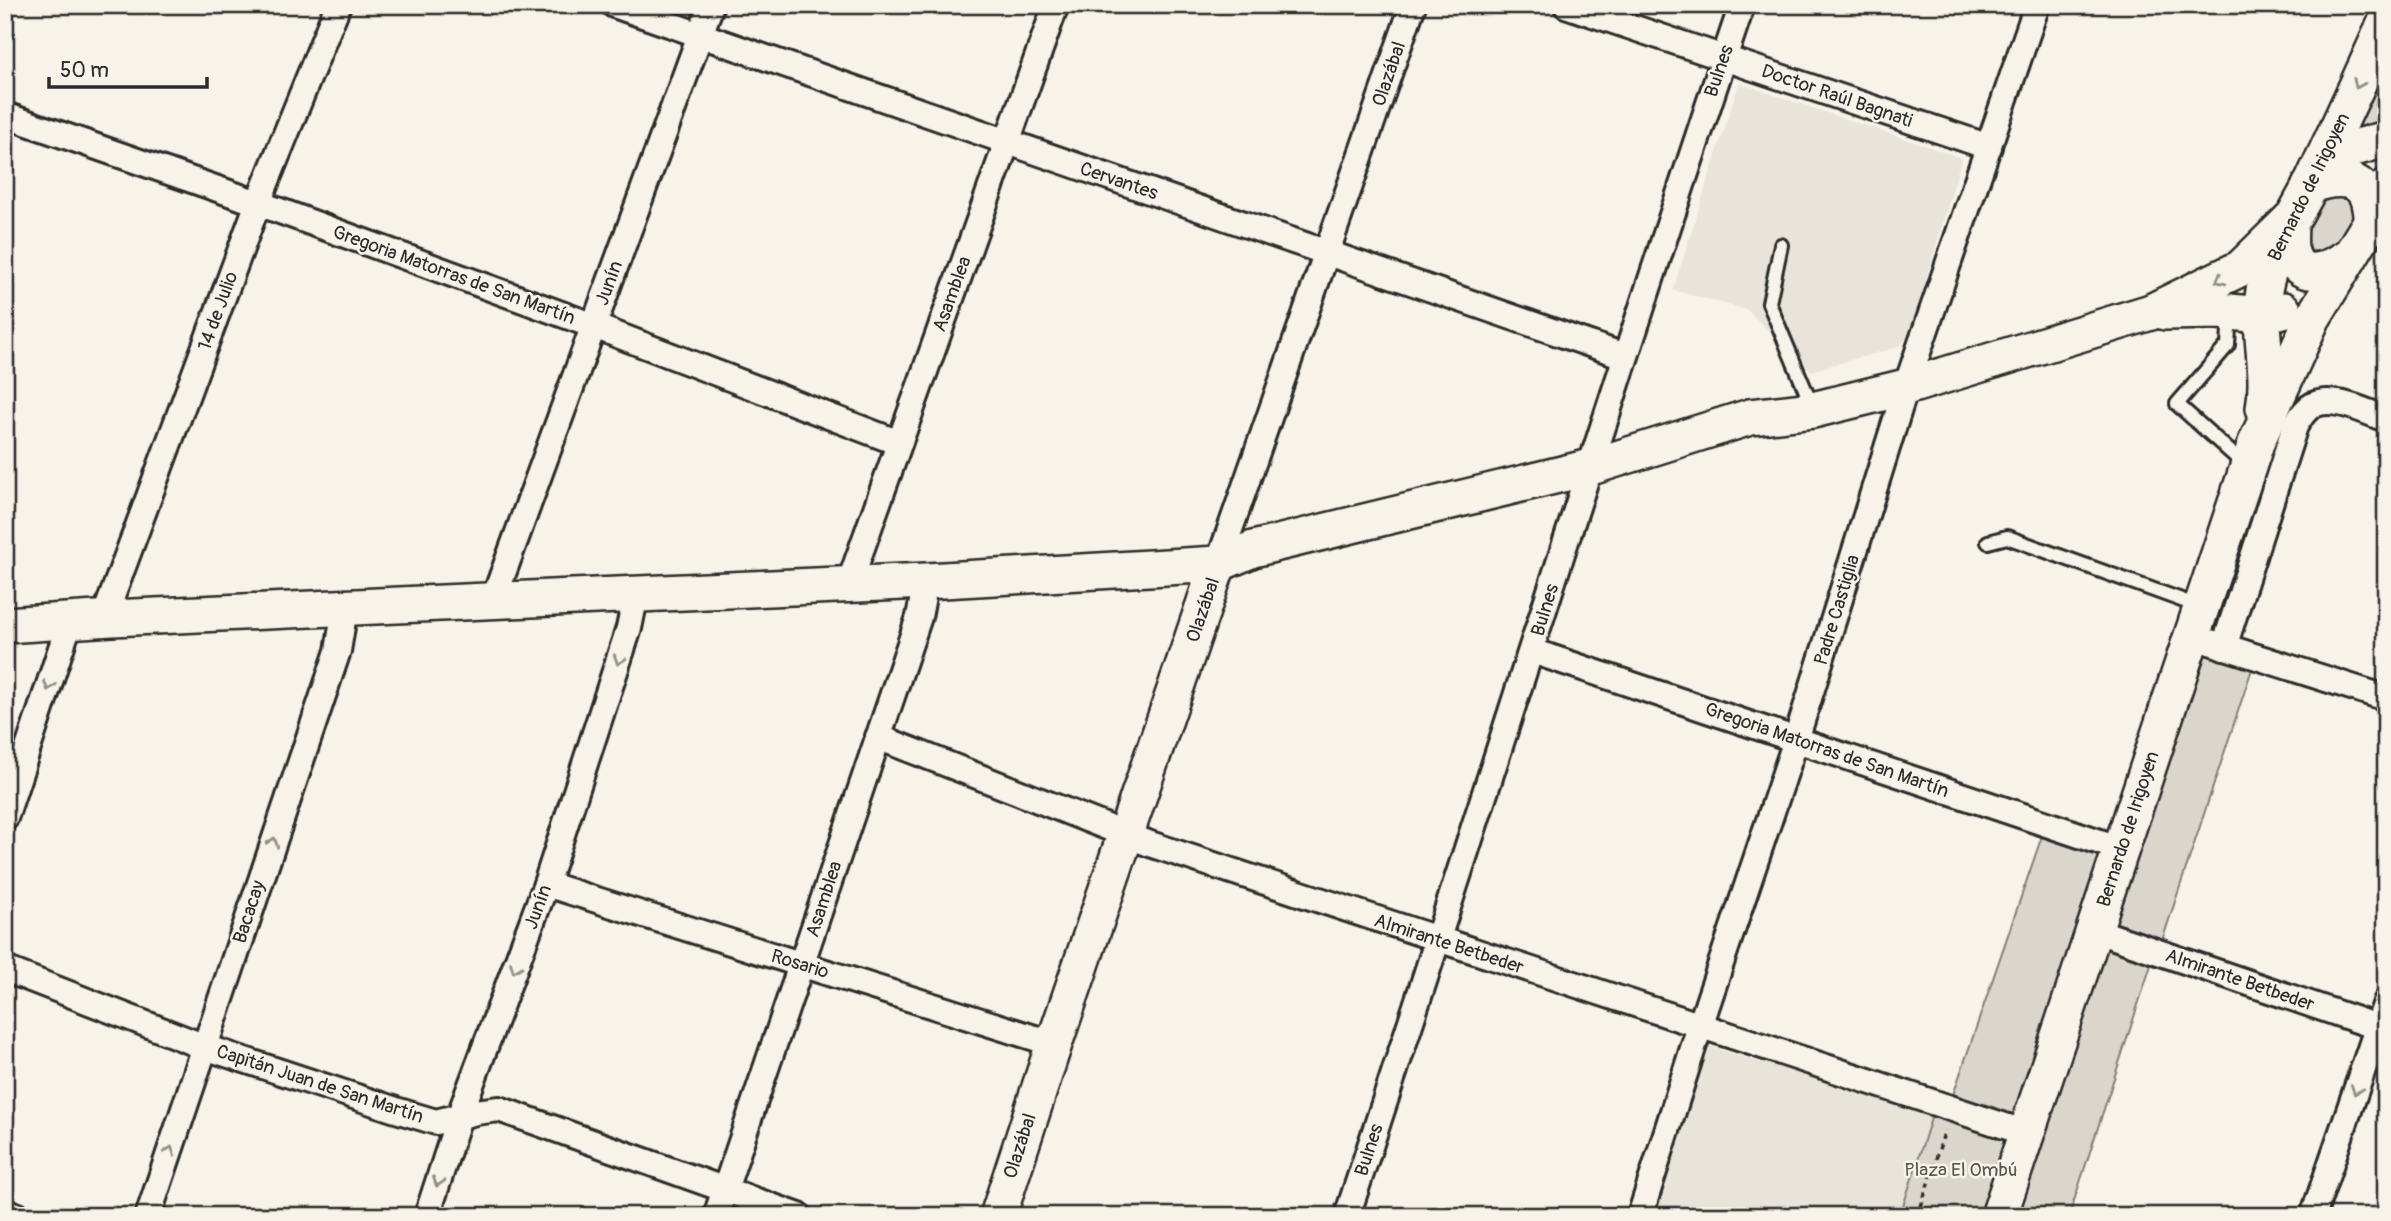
<svg xmlns="http://www.w3.org/2000/svg" width="2391" height="1221" font-family="Pangolin,sans-serif">
<rect width="100%" height="100%" fill="#f7f3e8"/>
<filter id="ink" filterUnits="userSpaceOnUse"><feTurbulence type="fractalNoise" baseFrequency=".0143" numOctaves="2"/><feDisplacementMap in="SourceGraphic" scale="14" xChannelSelector="R" yChannelSelector="G"/><feConvolveMatrix kernelMatrix="1 2 1 2 8 2 1 2 1" color-interpolation-filters="sRGB"/></filter>
<g filter="url(#ink)">
<!-- built -->
<g fill="#e8e4da">
<polygon points="1739,83 1962,158 1913,323 1904,342 1894,348 1811,371 1747,310 1673,290"/>
<polygon points="1706,1045 1932,1115 1900,1216 1652,1216"/>
</g>
<!-- green -->
<g fill="#dad6cc" stroke="#82807c" stroke-width="2">
<polygon points="2377,63 2381,132 2339,146"/>
<polygon points="2337,189 2360,207 2344,241 2323,253 2310,250 2302,243 2313,205"/>
<polygon points="2198,651 2252,669 2162,941 2108,922"/>
<polygon points="2044,830 2108,853 2017,1118 1953,1095"/>
<polygon points="2100,941 2153,959 2069,1216 2010,1216"/>
<polygon points="1932,1115 2016,1140 1991,1216 1900,1216"/>
</g>
<g fill="none" stroke-linecap="round" stroke-linejoin="round">
<!-- lane casing -->
<g stroke="#2b2b2b" stroke-width="18">
<g id="lane">
<polyline points="1781,245 1769,303 1812,406"/>
<polyline points="2230,313 2228,345 2177,404 2245,465"/>
<polyline points="1988,542 2007,537 2198,606"/>
</g>
</g>
<!-- street casing -->
<g stroke="#2b2b2b" stroke-width="30">
<g id="street">
<polyline points="614,5 1624,356"/>
<polyline points="1566,5 1989,147"/>
<polyline points="5,115 258,203 594,326 899,443"/>
<polyline points="1218,564 1413,5"/>
<polyline points="849,584 1056,5"/>
<polyline points="493,601 711,5"/>
<polyline points="104,618 258,203 338,5"/>
<polyline points="2210,642 2386,698"/>
<path d="M2224,647L2295,426C2299,419 2305,409 2313,405C2334,395 2366,412 2386,419"/>
<polyline points="1532,651 2121,849"/>
<polyline points="878,737 1150,844 2026,1133"/>
<polyline points="5,818 70,621"/>
<polyline points="546,884 1054,1044"/>
<polyline points="2094,930 2386,1030"/>
<polyline points="5,969 205,1047 396,1110 436,1122 476,1112 499,1109 799,1216"/>
<polyline points="5,1211 18,1216"/>
<polyline points="148,1216 338,651 345,608"/>
<polyline points="427,1216 459,1117 546,884 629,628 636,594"/>
<polyline points="716,1216 919,617 926,581"/>
<path d="M1347,1216C1481,813 1606,407 1742,5"/>
<polyline points="1640,1216 1700,1026 1796,740 1906,387 2037,5"/>
<polyline points="2313,1216 2386,1002"/>
</g>
</g>
<!-- secondary casing -->
<g stroke="#2b2b2b" stroke-width="40">
<g id="secondary">
<polyline points="2319,176 2351,149 2386,139"/>
<path d="M2310,186C2326,179 2353,174 2364,191C2370,199 2370,210 2372,220"/>
<path d="M2290,220C2290,229 2289,239 2290,248C2298,286 2329,269 2350,255"/>
<polyline points="2165,312 2219,311 2262,315 2283,310"/>
<path d="M2264,408C2271,369 2257,329 2264,290C2271,251 2294,218 2312,183C2337,129 2362,76 2386,22"/>
<polyline points="5,625 112,618 926,581 1218,564 1253,549 1591,467 1750,417 1813,410 1906,387 2151,312 2241,268 2290,220"/>
<polyline points="998,1216 1054,1044 1218,564"/>
<polyline points="1999,1216 2256,443 2312,319 2372,220 2386,187"/>
</g>
</g>
<!-- path -->
<polyline stroke="#2b2b2b" stroke-width="3.5" stroke-dasharray="5 5" stroke-linecap="butt" points="1918,1216 1945,1130"/>
<!-- lane -->
<use href="#lane" stroke="#f7f3e8" stroke-width="12"/>
<!-- street -->
<use href="#street" stroke="#f7f3e8" stroke-width="24"/>
<!-- secondary -->
<use href="#secondary" stroke="#f7f3e8" stroke-width="35"/>
</g>
<!-- one-way arrows -->
<defs><path id="oneway-chevron" d="M-2-3.5L2.5 0L-2 3.5" fill="none" stroke-width="1.6" stroke-linecap="round" stroke-linejoin="round" transform="scale(1.75)"/></defs>
<g stroke="#918f8a">
<use href="#oneway-chevron" transform="translate(2358 84) rotate(114)"/>
<use href="#oneway-chevron" transform="translate(2220 280) rotate(153)"/>
<use href="#oneway-chevron" transform="translate(619 660) rotate(108)"/>
<use href="#oneway-chevron" transform="translate(49 686) rotate(108)"/>
<use href="#oneway-chevron" transform="translate(273 842) rotate(-71)"/>
<use href="#oneway-chevron" transform="translate(515 968) rotate(111)"/>
<use href="#oneway-chevron" transform="translate(2356 1090) rotate(109)"/>
<use href="#oneway-chevron" transform="translate(170 1151) rotate(-71)"/>
<use href="#oneway-chevron" transform="translate(438 1182) rotate(108)"/>
</g>
</g>
<g text-anchor="middle" dominant-baseline="central" stroke-width="5" stroke-linejoin="round" paint-order="stroke">
<!-- street labels -->
<g font-size="19" fill="#2b2b2b" stroke="#f7f3e8">
<text transform="translate(1719 71) rotate(-71)">Bulnes</text>
<text transform="translate(1389 74) rotate(-71)">Olazábal</text>
<text transform="translate(1837 96) rotate(19)">Doctor Raúl Bagnati</text>
<text transform="translate(1119 181) rotate(19)">Cervantes</text>
<text transform="translate(2309 187) rotate(-64)">Bernardo de Irigoyen</text>
<text transform="translate(454 275) rotate(20)">Gregoria Matorras de San Martín</text>
<text transform="translate(609 283) rotate(-70)">Junín</text>
<text transform="translate(952 294) rotate(-70)">Asamblea</text>
<text transform="translate(218 311) rotate(-70)">14 de Julio</text>
<text transform="translate(1203 610) rotate(-71)">Olazábal</text>
<text transform="translate(1545 610) rotate(-73)">Bulnes</text>
<text transform="translate(1837 610) rotate(-73)">Padre Castiglia</text>
<text transform="translate(1827 750) rotate(19)">Gregoria Matorras de San Martín</text>
<text transform="translate(2128 829) rotate(-72)">Bernardo de Irigoyen</text>
<text transform="translate(824 899) rotate(-72)">Asamblea</text>
<text transform="translate(538 907) rotate(-70)">Junín</text>
<text transform="translate(249 912) rotate(-72)">Bacacay</text>
<text transform="translate(1449 944) rotate(18)">Almirante Betbeder</text>
<text transform="translate(800 964) rotate(17)">Rosario</text>
<text transform="translate(2240 980) rotate(19)">Almirante Betbeder</text>
<text transform="translate(320 1084) rotate(18)">Capitán Juan de San Martín</text>
<text transform="translate(1020 1146) rotate(-72)">Olazábal</text>
<text transform="translate(1369 1150) rotate(-72)">Bulnes</text>
</g>
<!-- park labels -->
<g font-size="19" fill="#575653" stroke="#f7f3e8">
<text x="1961" y="1170">Plaza El Ombú</text>
</g>
</g>
<!-- margin -->
<rect width="2391" height="1221" fill="none" stroke="#f7f3e8" stroke-width="28"/>
<rect x="14" y="14" width="2363" height="1193" fill="none" stroke="#2b2b2b" stroke-width="2.5" filter="url(#ink)"/>
<!-- scale -->
<path d="M49 77v10h158v-10" fill="none" stroke="#2b2b2b" stroke-width="3.5"/>
<text x="60" y="77" font-size="21" fill="#2b2b2b" stroke="#f7f3e8" stroke-width="5" paint-order="stroke">50 m</text>
</svg>
